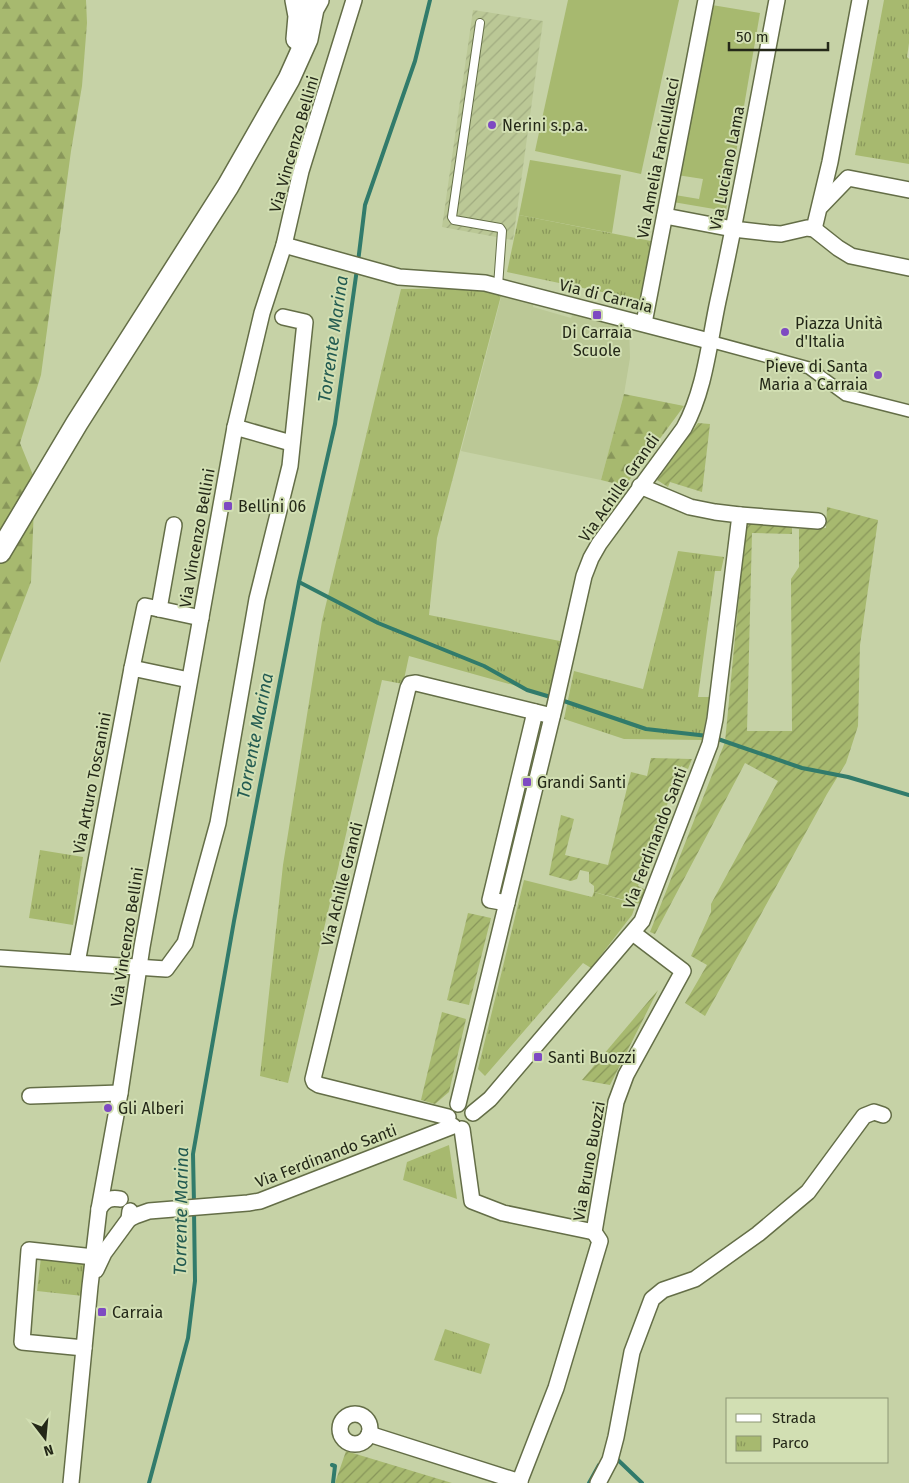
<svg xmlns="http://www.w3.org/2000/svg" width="909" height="1483" font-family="'Fira Sans',sans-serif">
<defs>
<pattern id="industrial-furrows" width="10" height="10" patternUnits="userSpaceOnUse" patternTransform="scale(1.25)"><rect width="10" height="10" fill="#bbc896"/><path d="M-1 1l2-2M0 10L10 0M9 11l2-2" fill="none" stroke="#a1ac81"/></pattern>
<pattern id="forest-firs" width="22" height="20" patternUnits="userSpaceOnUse" patternTransform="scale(1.25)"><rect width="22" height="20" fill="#a7b96f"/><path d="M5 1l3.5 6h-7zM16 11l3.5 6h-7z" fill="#88965a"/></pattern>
<pattern id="park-tufts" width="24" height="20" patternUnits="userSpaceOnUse" patternTransform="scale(1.25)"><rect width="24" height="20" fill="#a7b96f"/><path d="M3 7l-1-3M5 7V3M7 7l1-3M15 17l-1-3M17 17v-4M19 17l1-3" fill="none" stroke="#88965a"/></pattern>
<pattern id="garden-furrows" width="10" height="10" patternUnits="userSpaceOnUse" patternTransform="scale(1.25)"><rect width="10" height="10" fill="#a7b96f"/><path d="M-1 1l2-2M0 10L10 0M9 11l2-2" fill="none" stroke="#88965a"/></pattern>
</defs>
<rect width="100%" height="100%" fill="#c6d2a6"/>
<!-- built -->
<polygon fill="#bbc896" points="502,294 534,301 533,307 571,318 574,310 629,325 630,358 624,394 601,480 461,451"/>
<!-- industrial -->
<polygon fill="url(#industrial-furrows)" points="473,10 543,21 513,240 442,227"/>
<!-- grass -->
<g fill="#a7b96f">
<polygon points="568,0 679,0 641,174 535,151"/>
<polygon points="706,4 760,13 726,211 673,202 675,195 699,199 703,179 677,175"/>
<polygon points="530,160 621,175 612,233 519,215"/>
</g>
<!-- forest -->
<g fill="url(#forest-firs)">
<polygon points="0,0 86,0 87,23 82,86 71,151 41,375 20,443 35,480 31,582 0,663"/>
<polygon points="624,394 684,406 625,486 601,480"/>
</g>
<!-- park -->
<g fill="url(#park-tufts)">
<polygon points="884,0 909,0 909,43 907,57 909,59 909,164 855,155"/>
<polygon points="519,215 651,241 640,300 507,272"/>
<polygon points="503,288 437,538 429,615 560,641 549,695 409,656 403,684 382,680 288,1083 260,1076 283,865 322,621 401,289"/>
<polygon points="678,551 724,557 721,571 715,571 698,697 710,697 702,740 624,739 564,719 574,671 643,689"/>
<polygon points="40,850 83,857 73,925 29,918"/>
<polygon points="524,880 592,897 594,892 636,904 632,915 591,968 583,963 485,1076 478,1069"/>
<polygon points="449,1145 457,1199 403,1180 407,1162"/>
<polygon points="41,1257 87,1262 83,1296 37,1291"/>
<polygon points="445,1329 490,1344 481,1374 434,1360"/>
</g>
<!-- garden -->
<g fill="url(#garden-furrows)">
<polygon points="698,423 710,424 702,492 670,482 668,487 657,480"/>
<polygon points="827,507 878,520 860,645 858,726 846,763 827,794 705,1016 685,1003 707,965 691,956 711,912 711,904 778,781 745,763 655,934 650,932 725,742 746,523 792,525 792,534 752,533 747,731 792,731 791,579 799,567 799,529 826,528"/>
<polygon points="651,758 692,759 688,769 681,766 638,886 646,890 640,904 594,892 594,886 589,882 589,872 580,870 577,879 571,881 549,875 561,815 574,819 565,855 608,865 631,772 647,776"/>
<polygon points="468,913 491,918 469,1005 447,1000"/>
<polygon points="658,990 610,1085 582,1080"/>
<polygon points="442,1012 466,1019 449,1092 435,1104 421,1100"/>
<polygon points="346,1451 452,1483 335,1483"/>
</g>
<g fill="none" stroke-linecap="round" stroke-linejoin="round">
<!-- stream -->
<g stroke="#317b6b" stroke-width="4">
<polyline points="358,262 365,205 415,61 430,0"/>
<polyline points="299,582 378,623 484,666 527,690 554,698"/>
<polyline points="561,700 646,729 708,736"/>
<polyline points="715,738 802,768 848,777 909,795"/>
<polyline points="194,1204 193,1154 234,921 299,582 335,424 357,269"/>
<polyline points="613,1458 618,1460 642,1483"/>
<polyline points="332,1465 335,1466 333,1483"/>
<polyline points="149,1483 188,1338 195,1281 194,1211"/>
<polyline points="589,1483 599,1465"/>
</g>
<!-- service casing -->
<g stroke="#646e47" stroke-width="10">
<polyline id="service" points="480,23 452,217 454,220 500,228 502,231 498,286"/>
</g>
<!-- pedestrian casing -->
<g stroke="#646e47" stroke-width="14">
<polyline id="pedestrian" points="709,341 809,368 846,395 909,411"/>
</g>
<!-- minor casing -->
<g stroke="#646e47" stroke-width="18">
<g id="minor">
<polyline points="821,206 848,178 909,190"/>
<polyline points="665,216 733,229 768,233 781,234 807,228 814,229 838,248 851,256 909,268"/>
<polyline points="814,229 830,162 860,0"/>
<polyline points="284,245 399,277 485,283 709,341"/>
<polyline points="644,323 706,0"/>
<polyline points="235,427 291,443"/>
<polyline points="740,515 818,521"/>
<polyline points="159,609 174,525"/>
<polyline points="132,668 145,606 201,618"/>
<polyline points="507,903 490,900 535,712"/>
<polyline points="0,958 166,969 185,943 218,823 257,599 290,466 305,322 283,317"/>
<polyline points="77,963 132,668 189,680"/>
<polyline points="30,1096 120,1093"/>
<path d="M458,1104L555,705L584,576L591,558L599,544L684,428C705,390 709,343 718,301C740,201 758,100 777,0"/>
<polyline points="473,1113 490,1099 642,921 710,744 715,719 740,515 715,512 690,507 640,486"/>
<polyline points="448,1117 319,1085 314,1082 313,1079 408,688 410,684 416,683 552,716"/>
<polyline points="462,1129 472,1201 503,1213 594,1232"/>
<polyline points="99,1209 120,1093 142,947 235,427 262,313 284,245 301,171 354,0"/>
<polyline points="129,1219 135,1216 149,1211 248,1203 260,1201 453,1126"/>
<polyline points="96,1270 104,1253 129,1219 130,1211"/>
<polyline points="84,1348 22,1342 29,1250 94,1257"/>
<circle cx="355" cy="1429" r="15"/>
<polyline points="369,1434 520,1482"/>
<path d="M71,1483L90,1286L99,1209C104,1200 110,1197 120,1199"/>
<polyline points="519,1483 556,1388 600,1241 594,1232 616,1102 626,1075 683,971 633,933"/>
<polyline points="598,1483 610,1460 616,1437 632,1352 652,1299 663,1290 695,1279 758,1234 808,1192 864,1116 874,1112 883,1115"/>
</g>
</g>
<!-- secondary casing -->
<g stroke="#646e47" stroke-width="24">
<g id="secondary">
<polyline points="296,0 299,16 297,39"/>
<polyline points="0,552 77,423 228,186 289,79 307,39 313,9 318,0"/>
</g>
</g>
<!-- service -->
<use href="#service" stroke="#fff" stroke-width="8"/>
<!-- pedestrian -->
<use href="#pedestrian" stroke="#fff" stroke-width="11"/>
<!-- minor -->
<use href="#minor" stroke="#fff" stroke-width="15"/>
<!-- secondary -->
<use href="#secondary" stroke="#fff" stroke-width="21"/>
</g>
<!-- markers -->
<g fill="#7e4ac2" stroke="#d2dfb3" stroke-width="2">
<circle cx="492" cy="125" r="5"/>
<rect x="592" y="310" width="10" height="10" rx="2.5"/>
<circle cx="785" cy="332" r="5"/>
<circle cx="878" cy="375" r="5"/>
<rect x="223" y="501" width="10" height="10" rx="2.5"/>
<rect x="522" y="777" width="10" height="10" rx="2.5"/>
<rect x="533" y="1052" width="10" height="10" rx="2.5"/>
<circle cx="108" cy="1108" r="5"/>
<rect x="97" y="1307" width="10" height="10" rx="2.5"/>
</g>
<g text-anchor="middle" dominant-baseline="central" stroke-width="4" stroke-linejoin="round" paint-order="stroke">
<!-- poi labels -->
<g font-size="16" fill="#242818" stroke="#d2dfb3" text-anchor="start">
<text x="502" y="125">Nerini s.p.a.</text>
<text x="795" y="323">Piazza Unità<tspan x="795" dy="18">d'Italia</tspan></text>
<text x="597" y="332" text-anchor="middle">Di Carraia<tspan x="597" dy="18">Scuole</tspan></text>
<text x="868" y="366" text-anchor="end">Pieve di Santa<tspan x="868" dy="18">Maria a Carraia</tspan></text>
<text x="238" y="506">Bellini 06</text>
<text x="537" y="782">Grandi Santi</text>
<text x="548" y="1057">Santi Buozzi</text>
<text x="118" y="1108">Gli Alberi</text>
<text x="112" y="1312">Carraia</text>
</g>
<!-- street labels -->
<g font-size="16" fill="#242818" stroke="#d2dfb3">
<text transform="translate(294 144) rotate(-74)">Via Vincenzo Bellini</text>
<text transform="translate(658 158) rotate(-79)">Via Amelia Fanciullacci</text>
<text transform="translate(727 168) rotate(-79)">Via Luciano Lama</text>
<text transform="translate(606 296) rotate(14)">Via di Carraia</text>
<text transform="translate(619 488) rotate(-55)">Via Achille Grandi</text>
<text transform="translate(197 538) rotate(-80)">Via Vincenzo Bellini</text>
<text transform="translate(92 783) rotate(-79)">Via Arturo Toscanini</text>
<text transform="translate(655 838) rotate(-69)">Via Ferdinando Santi</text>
<text transform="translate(342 884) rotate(-76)">Via Achille Grandi</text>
<text transform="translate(127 937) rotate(-81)">Via Vincenzo Bellini</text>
<text transform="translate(326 1156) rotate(-21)">Via Ferdinando Santi</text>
<text transform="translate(589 1161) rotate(-80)">Via Bruno Buozzi</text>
</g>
<!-- water labels -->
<g font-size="18" font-style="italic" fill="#235b51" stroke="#d2dfb3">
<text transform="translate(333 339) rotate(-82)">Torrente Marina</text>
<text transform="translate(255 736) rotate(-79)">Torrente Marina</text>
<text transform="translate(181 1211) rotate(-89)">Torrente Marina</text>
</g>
</g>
<!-- legend -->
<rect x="726" y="1398" width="162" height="65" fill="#d2dfb3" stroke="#8c9675"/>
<rect x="736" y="1414" width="25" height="8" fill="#ffffff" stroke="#8c9675"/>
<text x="772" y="1423" font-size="15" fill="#242818">Strada</text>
<rect x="736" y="1436" width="25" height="15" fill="url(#park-tufts)" stroke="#8c9675"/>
<text x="772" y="1448" font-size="15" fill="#242818">Parco</text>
<!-- north arrow -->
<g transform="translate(45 1438) rotate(164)" stroke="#d2dfb3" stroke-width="4" paint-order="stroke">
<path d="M0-4L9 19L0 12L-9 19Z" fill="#242818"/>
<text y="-8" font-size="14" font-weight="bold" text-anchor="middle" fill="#242818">N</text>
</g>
<!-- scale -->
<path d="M729 42v8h99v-8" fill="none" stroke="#242818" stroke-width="2.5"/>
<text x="736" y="42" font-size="15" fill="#242818" stroke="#d2dfb3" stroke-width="4" paint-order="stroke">50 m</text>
</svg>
